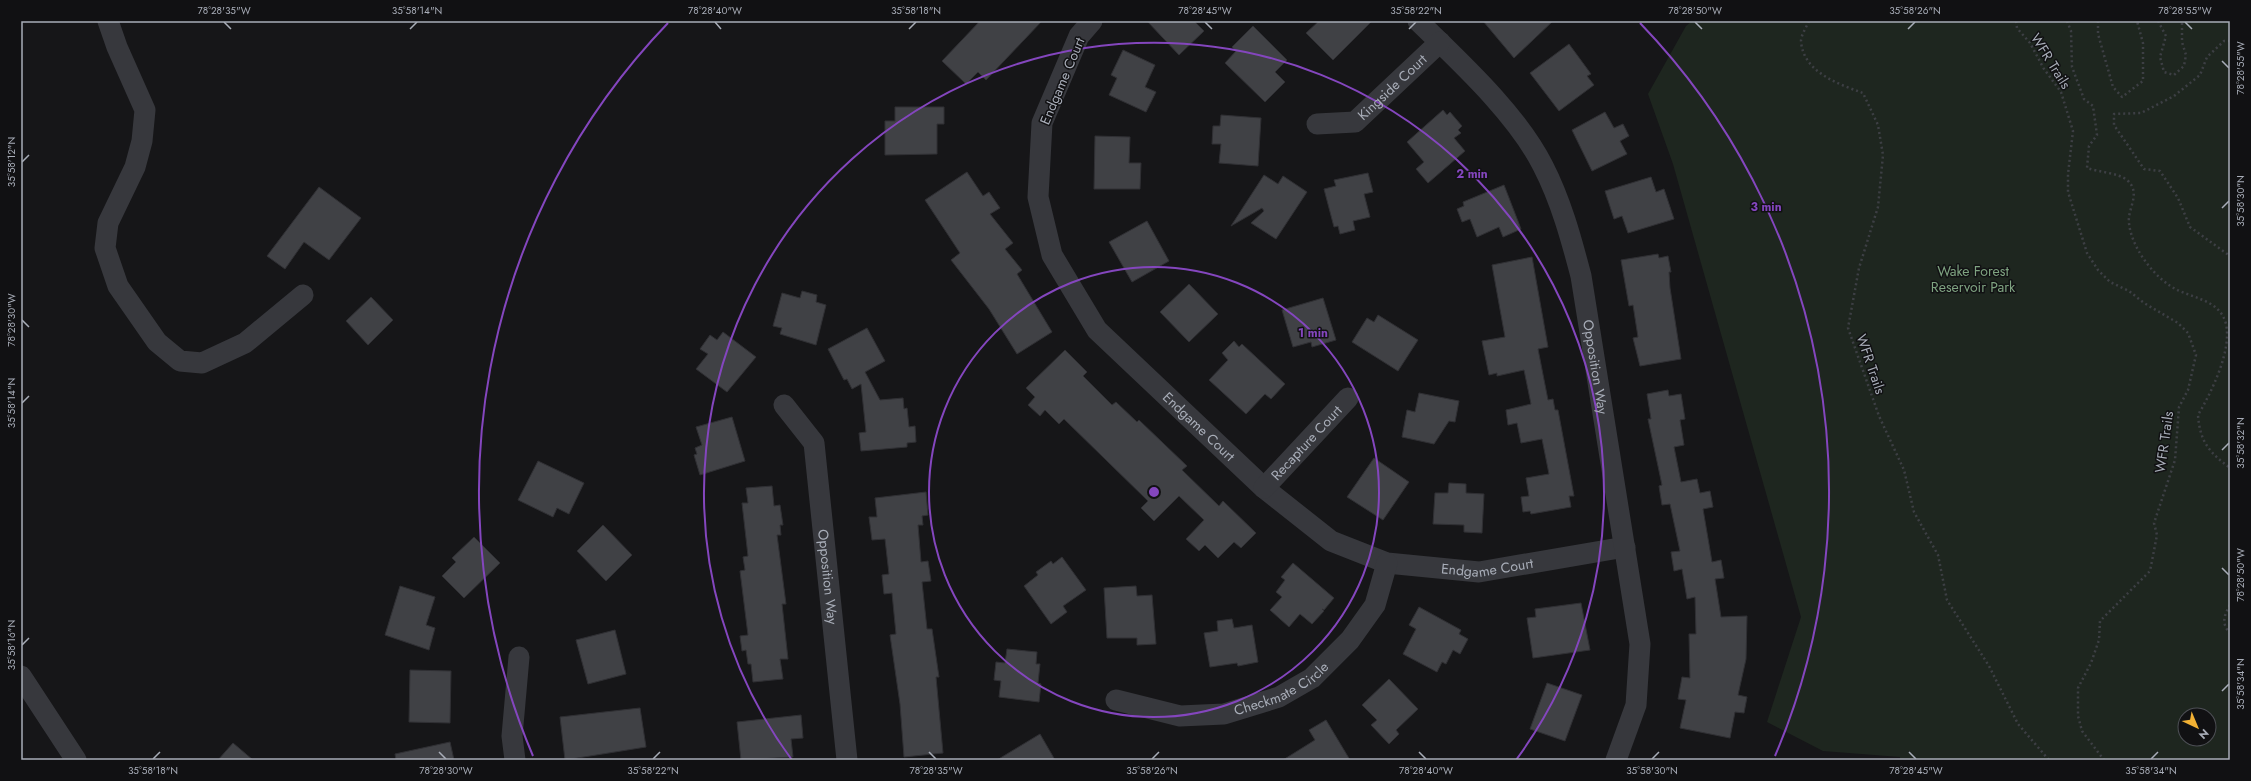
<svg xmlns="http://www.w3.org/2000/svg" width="2251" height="781" font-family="Jost,sans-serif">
<rect width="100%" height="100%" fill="#161618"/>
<!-- green -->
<path fill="#1e261f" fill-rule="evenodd" d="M1692,21H2230V760H1900V757L1823,751L1767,722L1801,617L1673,164L1648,94L1686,26ZM2185,715H2209V739H2185Z"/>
<!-- building -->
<g fill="#404145" stroke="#303034">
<polygon points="980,21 1042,21 986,80 978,72 966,84 942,61"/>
<polygon points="1147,21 1194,21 1204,31 1179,55"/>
<polygon points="1319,21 1372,21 1333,60 1306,33"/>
<polygon points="1483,21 1553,21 1514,58"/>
<polygon points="1253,26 1287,60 1275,72 1285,82 1265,102 1225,63 1236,51 1232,47"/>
<polygon points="1569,44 1591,74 1587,76 1594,85 1559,111 1530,73"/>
<polygon points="1123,50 1155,65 1145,87 1156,92 1146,112 1109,95 1117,78 1111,75"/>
<polygon points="895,107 944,107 944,124 937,124 937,154 885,155 885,121 895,121"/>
<polygon points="1443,110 1447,115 1450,112 1462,126 1458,130 1461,133 1454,138 1465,151 1428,183 1416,169 1424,162 1407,142"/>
<polygon points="1605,112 1614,128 1623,124 1629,136 1620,141 1627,154 1592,171 1572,130"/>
<polygon points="1221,115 1261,118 1258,166 1219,163 1221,144 1212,144 1213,126 1220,126"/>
<polygon points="1095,136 1130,137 1129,163 1141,163 1140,189 1094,189"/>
<polygon points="967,172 983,196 989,192 1000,208 990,214 1013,243 1005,249 1022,270 1017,274 1052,332 1017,354 989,309 951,260 960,253 925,200"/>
<polygon points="1368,173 1373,192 1364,194 1370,217 1353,221 1355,230 1340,234 1338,226 1334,227 1324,189 1336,186 1334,180"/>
<polygon points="1264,175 1278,184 1283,176 1307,192 1276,239 1251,223 1264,211 1262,208 1231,226"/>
<polygon points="1651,177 1656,192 1664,189 1674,219 1628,233 1622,216 1614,219 1605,191"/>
<polygon points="1504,185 1521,229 1503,237 1499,227 1477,237 1470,219 1462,222 1457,209 1464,206 1463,202"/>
<polygon points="319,187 361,218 329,260 304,242 285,269 267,256"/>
<polygon points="1147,221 1169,261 1132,282 1109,242"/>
<polygon points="1658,254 1659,258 1668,256 1671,272 1669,272 1670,288 1681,359 1640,366 1633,338 1638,337 1633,305 1629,306 1621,260"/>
<polygon points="1532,257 1548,347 1538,349 1548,400 1553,399 1555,410 1558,410 1574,496 1569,496 1571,507 1531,514 1530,511 1523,512 1521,497 1529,496 1526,478 1549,474 1542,439 1521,443 1517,423 1508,425 1506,410 1531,404 1524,370 1497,376 1497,373 1489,375 1482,341 1505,337 1492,265"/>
<polygon points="1189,284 1218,314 1189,342 1160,312"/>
<polygon points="802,291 817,295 816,302 826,305 816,345 780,334 782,328 773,326 782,293 800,298"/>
<polygon points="371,297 393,320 368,345 346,321"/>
<polygon points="1323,298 1336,340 1312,347 1311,342 1293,347 1282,310"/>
<polygon points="1378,315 1418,340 1398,371 1352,342 1367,318 1374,322"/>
<polygon points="867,328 885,361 865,372 880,400 903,398 904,409 907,408 909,427 915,426 916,442 907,443 907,447 861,451 859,433 866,432 861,384 852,389 847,379 844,380 828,349"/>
<polygon points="723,332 756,357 727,392 696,369 708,354 700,349 710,335 717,340"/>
<polygon points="1234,341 1239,347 1242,344 1285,384 1271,399 1265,394 1246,414 1209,380 1228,360 1222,353"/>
<polygon points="1065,350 1087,372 1083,376 1112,405 1116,402 1137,422 1139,420 1187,466 1182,470 1219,506 1223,501 1256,533 1241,548 1234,542 1218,558 1205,545 1199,551 1186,539 1204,520 1179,496 1154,521 1141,508 1148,501 1064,419 1059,424 1045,410 1040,416 1028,405 1035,397 1026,388"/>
<polygon points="1668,390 1669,396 1681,394 1685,419 1680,420 1684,445 1674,447 1681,482 1697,479 1700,493 1710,491 1713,507 1703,509 1712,562 1721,560 1724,578 1715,579 1721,617 1747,616 1746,659 1738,695 1747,697 1744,713 1735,712 1730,738 1680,728 1686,700 1678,699 1682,677 1690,678 1689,634 1696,634 1695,597 1687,599 1682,569 1674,571 1671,552 1680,551 1670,504 1662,505 1659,486 1662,485 1648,419 1651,419 1647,394"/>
<polygon points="1419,393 1459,401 1455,422 1449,421 1434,444 1402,437 1407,410 1415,412"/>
<polygon points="732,417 745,461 700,475 694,455 697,454 695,448 702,445 696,427"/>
<polygon points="1374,458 1409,482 1383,520 1347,497"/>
<polygon points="538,461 584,483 569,514 557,508 553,517 518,500"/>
<polygon points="1449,483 1466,484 1466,493 1484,494 1482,533 1464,532 1464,525 1433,524 1435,493 1448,493"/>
<polygon points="772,486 774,506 780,505 783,525 780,525 781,535 777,535 786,604 782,604 788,659 780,659 783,679 753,682 751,664 748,664 746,650 742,651 740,636 748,635 740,571 745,570 743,557 748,556 742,503 748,503 746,488"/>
<polygon points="926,492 928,515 922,516 923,525 918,525 921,562 928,561 931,581 922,582 927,629 932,629 939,677 936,677 943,753 904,757 900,704 890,635 896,634 892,593 884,594 882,575 889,574 885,539 872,540 869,517 877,517 875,498"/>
<polygon points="603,525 632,555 606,581 577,551"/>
<polygon points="474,537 500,563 464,598 442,576 456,562 452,558"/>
<polygon points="1062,557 1086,590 1063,606 1067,612 1051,624 1024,586 1038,575 1036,572 1051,561 1053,564"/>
<polygon points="1293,563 1334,598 1324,610 1322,609 1324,611 1312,624 1300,614 1289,627 1270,610 1282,597 1276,592 1285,580 1281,577"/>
<polygon points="400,586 435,597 426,625 435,628 429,650 385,635"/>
<polygon points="1136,586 1137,596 1152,595 1156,644 1137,645 1137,638 1107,638 1104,588"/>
<polygon points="1581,603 1590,650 1533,658 1527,618 1536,617 1535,609"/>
<polygon points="1419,607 1461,630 1459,634 1468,639 1460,654 1453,650 1446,664 1442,662 1437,672 1403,654 1416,629 1409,625"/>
<polygon points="1232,619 1234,628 1252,625 1258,662 1238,666 1237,663 1210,667 1204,633 1218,631 1217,621"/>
<polygon points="615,630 626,674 588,684 576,640"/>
<polygon points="1007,649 1037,652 1036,664 1040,664 1038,683 1041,684 1039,702 999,697 1001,681 994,680 996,662 1005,663"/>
<polygon points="410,670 451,671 450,723 409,722"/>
<polygon points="1389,679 1418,709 1396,730 1399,734 1389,744 1371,725 1377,720 1362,705"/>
<polygon points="1547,683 1582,695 1565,741 1530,729"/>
<polygon points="640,708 646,747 565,760 560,717"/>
<polygon points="801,715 803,738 791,739 793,757 741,760 737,722"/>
<polygon points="1326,720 1350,760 1283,760 1315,740 1309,730"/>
<polygon points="1040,734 1055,760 997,760"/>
<polygon points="450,742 454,760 396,760 395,754"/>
<polygon points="233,743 253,760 218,760"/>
</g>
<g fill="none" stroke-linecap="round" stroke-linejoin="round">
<!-- path -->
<g stroke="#3d3f44" stroke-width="2.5" stroke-dasharray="2 3" stroke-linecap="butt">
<path d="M1809,21C1807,26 1801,35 1801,41C1803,72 1838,84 1863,93L1878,125L1883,155L1878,207L1859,268L1848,328L1879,416L1904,470L1914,512L1938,555L1947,600L1989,666L2018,724L2049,760"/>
<polyline points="2016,21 2017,28 2030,43 2044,69 2061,92 2073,131 2068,174 2068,192 2087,253 2098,270 2110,282 2129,291 2144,303 2178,323 2188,333 2196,355 2188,390 2179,407 2175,460 2154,523 2157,535 2150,571 2100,621 2099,640 2091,663 2078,688 2078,716 2082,731 2104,760"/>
<path d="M2067,21L2071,31L2072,67L2084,99L2093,106L2097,135L2089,146L2087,168C2099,172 2118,173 2127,180C2142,193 2127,209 2129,223C2131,245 2150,272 2169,285C2188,299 2219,297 2226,324C2232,351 2211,393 2198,415C2200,442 2209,452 2230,468"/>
<polyline points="2098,21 2098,34 2113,87 2122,97 2143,81 2143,43 2137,21"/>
<polyline points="2158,21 2166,36 2160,57 2164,72 2174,75 2184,66 2186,55 2182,42 2182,21"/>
<polyline points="2230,41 2224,41 2207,57 2200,75 2174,96 2141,113 2114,114 2114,125 2144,169 2160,171 2178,198 2190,227 2230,256"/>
<path d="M2230,605C2224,615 2221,624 2230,633"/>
</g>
<!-- minor -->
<g stroke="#37383d" stroke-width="21">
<polyline points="108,21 117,47 145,110 142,141 135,167 108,223 105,248 118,286 157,342 180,361 202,363 245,343 303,295"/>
<path id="s1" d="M1092,21L1079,36L1042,123L1038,197L1052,255L1097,330L1264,488L1331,541L1387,563L1479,572L1625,547"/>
<path id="s2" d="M1418,21C1460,62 1517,114 1543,166C1561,201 1571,238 1581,276L1640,644L1636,705L1616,760"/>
<path id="s3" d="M1317,124L1355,122L1440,42"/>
<path id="s4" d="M784,405L814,443L847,760"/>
<path id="s5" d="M1264,488L1348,398"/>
<polyline points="21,676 76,760"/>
<path id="s6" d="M1116,700L1180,716L1224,714L1279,697L1312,678L1350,640L1375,605L1387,563"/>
<polyline points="515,760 512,736 519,657"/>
</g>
</g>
<!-- ticks -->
<path fill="none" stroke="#a8adb8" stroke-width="1.5" d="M224,22L231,29M715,22L721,29M1205,22L1212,29M1695,22L1702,29M2185,22L2192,29M410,29L417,22M909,29L916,22M1409,29L1416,22M1908,29L1915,22M2222,61L2229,68M22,162L29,155M2222,208L2229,201M22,320L29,327M22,403L29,396M2222,450L2229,443M2222,568L2229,575M22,645L29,638M2222,691L2229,684M439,752L446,759M929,752L936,759M1419,752L1426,759M1909,752L1916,759M153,759L160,752M653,759L660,752M1152,759L1159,752M1652,759L1659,752M2151,759L2158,752"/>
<!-- distance rings -->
<g fill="none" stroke="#8446be" stroke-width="2">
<circle cx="1154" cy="492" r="225"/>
<path d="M792 760A450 450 0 1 1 1516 760"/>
<path d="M533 756A675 675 0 0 1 668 23M1640 23A675 675 0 0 1 1775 756"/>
</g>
<g text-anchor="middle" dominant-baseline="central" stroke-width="3" stroke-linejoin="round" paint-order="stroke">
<!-- street labels -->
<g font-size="14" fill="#a8adb8" stroke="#111113">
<text transform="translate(2051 61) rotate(58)">WFR Trails</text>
<text transform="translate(1062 81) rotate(-67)">Endgame Court</text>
<text stroke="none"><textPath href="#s3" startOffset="89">Kingside Court</textPath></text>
<text transform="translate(1871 364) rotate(71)">WFR Trails</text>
<text stroke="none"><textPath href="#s2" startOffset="401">Opposition Way</textPath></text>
<text stroke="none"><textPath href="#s1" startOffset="476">Endgame Court</textPath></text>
<text transform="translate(2164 442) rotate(-82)">WFR Trails</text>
<text stroke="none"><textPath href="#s5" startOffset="62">Recapture Court</textPath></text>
<text stroke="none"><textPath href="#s1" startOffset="812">Endgame Court</textPath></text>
<text stroke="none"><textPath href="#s4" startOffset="183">Opposition Way</textPath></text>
<text stroke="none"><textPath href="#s6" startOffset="173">Checkmate Circle</textPath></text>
</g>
<!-- park labels -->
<g font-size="14" fill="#7fa381" stroke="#111113">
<text x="1973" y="271">Wake Forest<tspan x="1973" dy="16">Reservoir Park</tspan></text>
</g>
</g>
<circle cx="1154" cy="492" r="6" fill="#8446be" stroke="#111113" stroke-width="2"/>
<g font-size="12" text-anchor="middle" font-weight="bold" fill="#8446be" stroke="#111113" stroke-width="3" stroke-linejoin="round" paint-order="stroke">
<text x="1472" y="178">2 min</text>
<text x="1766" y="211">3 min</text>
<text x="1313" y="337">1 min</text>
</g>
<!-- border -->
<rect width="2251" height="781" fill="none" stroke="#111113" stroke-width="44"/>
<!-- north arrow -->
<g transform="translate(2197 727) rotate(136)"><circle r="19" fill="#111113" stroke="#4d4f55"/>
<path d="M0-3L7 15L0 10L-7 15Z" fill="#f2b134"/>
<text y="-6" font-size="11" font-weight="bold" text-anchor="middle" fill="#a8adb8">N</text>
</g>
<rect x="22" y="22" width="2207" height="737" fill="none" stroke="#a8adb8" stroke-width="1.5"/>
<g font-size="10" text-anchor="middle" fill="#a8adb8">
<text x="224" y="14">78°28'35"W</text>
<text x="417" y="14">35°58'14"N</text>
<text x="715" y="14">78°28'40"W</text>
<text x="916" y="14">35°58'18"N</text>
<text x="1205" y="14">78°28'45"W</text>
<text x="1416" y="14">35°58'22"N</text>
<text x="1695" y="14">78°28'50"W</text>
<text x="1915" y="14">35°58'26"N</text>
<text x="2185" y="14">78°28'55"W</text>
<text transform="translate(2240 68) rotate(-90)" y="4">78°28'55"W</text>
<text transform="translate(11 162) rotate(-90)" y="4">35°58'12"N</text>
<text transform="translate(2240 201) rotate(-90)" y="4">35°58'30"N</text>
<text transform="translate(11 320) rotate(-90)" y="4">78°28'30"W</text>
<text transform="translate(11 403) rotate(-90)" y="4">35°58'14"N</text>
<text transform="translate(2240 443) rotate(-90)" y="4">35°58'32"N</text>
<text transform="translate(2240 575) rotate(-90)" y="4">78°28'50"W</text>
<text transform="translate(11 645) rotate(-90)" y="4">35°58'16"N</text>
<text transform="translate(2240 684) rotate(-90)" y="4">35°58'34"N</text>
<text x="153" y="774">35°58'18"N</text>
<text x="446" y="774">78°28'30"W</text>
<text x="653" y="774">35°58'22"N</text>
<text x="936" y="774">78°28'35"W</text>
<text x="1152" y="774">35°58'26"N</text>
<text x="1426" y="774">78°28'40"W</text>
<text x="1652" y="774">35°58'30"N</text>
<text x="1916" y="774">78°28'45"W</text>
<text x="2151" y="774">35°58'34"N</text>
</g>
</svg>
